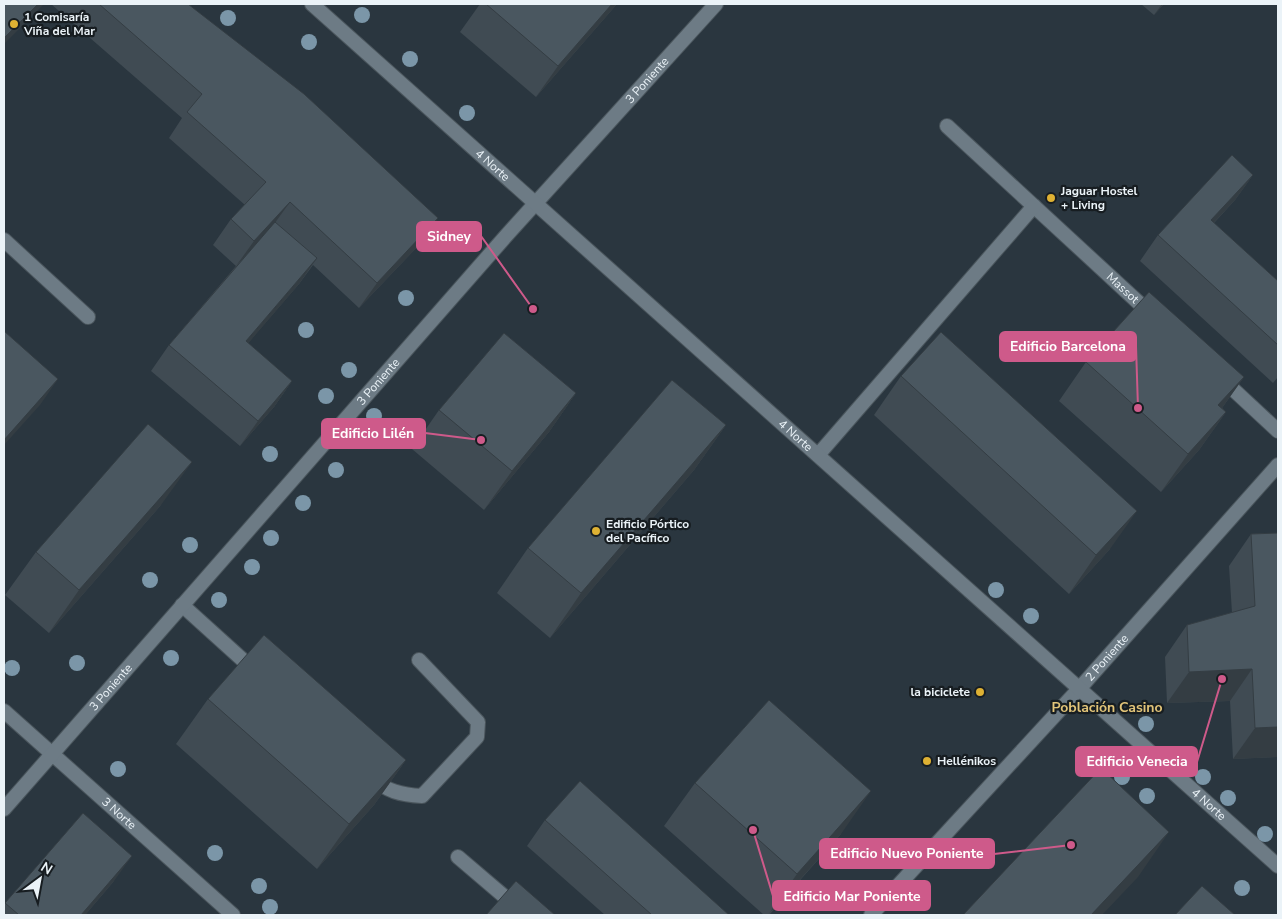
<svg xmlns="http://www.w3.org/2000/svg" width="1282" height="919" font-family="'Nunito Sans',sans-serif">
<rect width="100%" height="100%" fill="#2a363f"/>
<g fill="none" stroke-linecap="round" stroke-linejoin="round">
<!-- service casing -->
<g stroke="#4a555c" stroke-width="16">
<g id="service">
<polyline points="4,240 88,317"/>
<polyline points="182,605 255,671"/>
<path d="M371,777C386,791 401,795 422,796L477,737L478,722L419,660"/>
<polyline points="458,857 526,915"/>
</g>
</g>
<!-- minor casing -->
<g stroke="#4a555c" stroke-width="16">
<g id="minor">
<path id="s1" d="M947,126L1152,315"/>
<polyline points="1222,379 1278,431"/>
<polyline points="818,455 1034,206"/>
<path id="s2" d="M4,711L233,915"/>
<path id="s3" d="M4,809L505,237L716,4"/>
<path id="s4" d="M871,915L1079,689L1278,465"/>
</g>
</g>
<!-- tertiary casing -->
<g stroke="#4a555c" stroke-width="16">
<g id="tertiary">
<path id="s5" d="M312,4L1278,866"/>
</g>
</g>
<!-- service -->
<use href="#service" stroke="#6d7b85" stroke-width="14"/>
<!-- minor -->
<use href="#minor" stroke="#6d7b85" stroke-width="14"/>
<!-- tertiary -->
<use href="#tertiary" stroke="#6d7b85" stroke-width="14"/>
</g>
<!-- trees -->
<g fill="#7b96a8">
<circle cx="362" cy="15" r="8"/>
<circle cx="228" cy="18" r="8"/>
<circle cx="309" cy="42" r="8"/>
<circle cx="410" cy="59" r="8"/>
<circle cx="467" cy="113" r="8"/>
<circle cx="406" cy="298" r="8"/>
<circle cx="306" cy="330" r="8"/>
<circle cx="349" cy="370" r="8"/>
<circle cx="326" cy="396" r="8"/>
<circle cx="374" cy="416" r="8"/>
<circle cx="270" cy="454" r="8"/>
<circle cx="336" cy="470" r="8"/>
<circle cx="303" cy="503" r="8"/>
<circle cx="271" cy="538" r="8"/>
<circle cx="190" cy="545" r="8"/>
<circle cx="252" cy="567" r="8"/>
<circle cx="150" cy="580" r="8"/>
<circle cx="996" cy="590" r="8"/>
<circle cx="219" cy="600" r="8"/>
<circle cx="1031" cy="616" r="8"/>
<circle cx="171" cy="658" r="8"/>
<circle cx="77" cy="663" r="8"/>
<circle cx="12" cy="668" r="8"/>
<circle cx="1146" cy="724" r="8"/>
<circle cx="118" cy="769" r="8"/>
<circle cx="1122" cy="777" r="8"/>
<circle cx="1203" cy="777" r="8"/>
<circle cx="1147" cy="796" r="8"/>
<circle cx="1228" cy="798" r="8"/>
<circle cx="1265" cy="834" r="8"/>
<circle cx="215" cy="853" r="8"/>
<circle cx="259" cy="886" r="8"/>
<circle cx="1242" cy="888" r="8"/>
<circle cx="270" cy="907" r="8"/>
</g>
<!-- wall -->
<g fill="#404b53">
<polygon points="51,4 188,4 438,218 420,244 359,308 313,265 299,284 248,343 292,381 274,407 240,446 151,371 169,345 236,266 213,245 231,219 245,205 169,138 182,118"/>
<polygon points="480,4 617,4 536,97 460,32"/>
<polygon points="1141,4 1164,4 1154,15"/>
<polygon points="1253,175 1235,200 1214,223 1278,281 1278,377 1273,383 1140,261 1158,235"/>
<polygon points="1086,362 1244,377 1222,408 1226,412 1199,450 1161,492 1059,401"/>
<polygon points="901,376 1110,549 1069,594 874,415"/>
<polygon points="576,393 549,432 484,510 412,449 439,410"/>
<polygon points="726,425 694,470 550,638 497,593 528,548"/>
<polygon points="161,505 49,633 5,595 36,552"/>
<polygon points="1278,533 1278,757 1233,759 1230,701 1167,703 1165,657 1187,625 1232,613 1229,566 1251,534"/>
<polygon points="208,699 406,760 374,805 317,869 176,744"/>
<polygon points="695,783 841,834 769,915 764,915 664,826"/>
<polygon points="545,820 729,915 605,915 527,846"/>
<polygon points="114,881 85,915 4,915 4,904 5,903"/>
</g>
<!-- shaded-wall -->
<g fill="#343d43">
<polygon points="38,4 44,4 4,44 4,38"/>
<polygon points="612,4 617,4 536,97 558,66"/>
<polygon points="1162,4 1164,4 1154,15"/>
<polygon points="1253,175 1235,200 1193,245 1211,220"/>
<polygon points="290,202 272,227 236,266 254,241"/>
<polygon points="438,218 420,244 359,308 377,283"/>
<polygon points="317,258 299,284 228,367 246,341"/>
<polygon points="1244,377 1217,415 1218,405"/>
<polygon points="58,379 40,405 4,445 4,440"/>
<polygon points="292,381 274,407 240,446 258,421"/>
<polygon points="576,393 549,432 484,510 512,471"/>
<polygon points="1226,412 1199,450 1161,492 1188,454"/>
<polygon points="726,425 694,470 550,638 581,593"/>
<polygon points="192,462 161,505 49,633 79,590"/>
<polygon points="1137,511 1110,549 1069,594 1096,555"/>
<polygon points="1252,669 1230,701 1167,703 1189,672"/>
<polygon points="1278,727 1278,757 1233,759 1255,728"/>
<polygon points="406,760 374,805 317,869 349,824"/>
<polygon points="871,791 841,834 768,915 797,874"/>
<polygon points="1169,832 1138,877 1102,915 1091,915"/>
<polygon points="132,856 114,881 85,915 81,915"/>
</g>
<!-- building -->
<g fill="#4a5760" stroke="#343d43">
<polygon points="4,4 38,4 4,38"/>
<polygon points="99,4 188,4 304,94 438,218 377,283 290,202 254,241 231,219 266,182 187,112 202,94"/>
<polygon points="486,4 612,4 558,66"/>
<polygon points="1232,155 1253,175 1211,220 1278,281 1278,345 1158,235"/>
<polygon points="275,222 317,258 246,341 292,381 258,421 169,345"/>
<polygon points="1149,292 1244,377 1218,405 1226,412 1188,454 1086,362"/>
<polygon points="4,331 58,379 4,440"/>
<polygon points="941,332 1137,511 1096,555 901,376"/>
<polygon points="504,333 576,393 512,471 439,410"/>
<polygon points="672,380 726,425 581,593 528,548"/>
<polygon points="148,424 192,462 79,590 36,552"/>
<polygon points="1278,533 1278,727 1255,728 1252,669 1189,672 1187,625 1255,606 1251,534"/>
<polygon points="264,635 406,760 349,824 208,699"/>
<polygon points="769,700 871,791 797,874 695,783"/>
<polygon points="1101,768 1169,832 1091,915 963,915"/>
<polygon points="580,781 729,915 652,915 545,820"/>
<polygon points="83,813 132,856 81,915 19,915 5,903"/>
<polygon points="516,881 555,915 486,915"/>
<polygon points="1202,886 1235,915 1175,915"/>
</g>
<!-- markers -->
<g fill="#deb133" stroke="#171d21" stroke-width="2">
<circle cx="14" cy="24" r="5"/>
<circle cx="1051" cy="198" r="5"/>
<circle cx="596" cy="531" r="5"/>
<circle cx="980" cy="692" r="5"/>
<circle cx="927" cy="761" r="5"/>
</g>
<g text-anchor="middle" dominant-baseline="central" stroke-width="4.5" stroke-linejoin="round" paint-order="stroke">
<!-- poi labels -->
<g font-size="12" font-weight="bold" fill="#ebf3f8" stroke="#171d21" text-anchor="start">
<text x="24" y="17">1 Comisaría<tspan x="24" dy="14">Viña del Mar</tspan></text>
<text x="1061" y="191">Jaguar Hostel<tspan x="1061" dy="14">+ Living</tspan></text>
<text x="606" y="524">Edificio Pórtico<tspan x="606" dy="14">del Pacífico</tspan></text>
<text x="970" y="692" text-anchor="end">la biciclete</text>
<text x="937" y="761">Hellénikos</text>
</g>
<!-- street labels -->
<g font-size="12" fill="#ebf3f8" stroke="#171d21">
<text stroke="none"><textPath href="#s3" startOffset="972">3 Poniente</textPath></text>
<text stroke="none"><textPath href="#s5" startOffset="242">4 Norte</textPath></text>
<text stroke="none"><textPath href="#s1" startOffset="239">Massot</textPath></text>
<text stroke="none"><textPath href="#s3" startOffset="568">3 Poniente</textPath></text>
<text stroke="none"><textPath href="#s5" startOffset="648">4 Norte</textPath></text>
<text stroke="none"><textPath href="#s4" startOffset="349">2 Poniente</textPath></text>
<text stroke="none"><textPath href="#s3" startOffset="162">3 Poniente</textPath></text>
<text stroke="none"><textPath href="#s5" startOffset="1202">4 Norte</textPath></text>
<text stroke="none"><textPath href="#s2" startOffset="154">3 Norte</textPath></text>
</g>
<!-- neighbourhood labels -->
<g font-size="14" font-weight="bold" fill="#e2c479" stroke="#171d21">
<text x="1107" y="707">Población Casino</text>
</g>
</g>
<!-- callouts -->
<path fill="none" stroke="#ce5a8a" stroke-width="2" d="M533 309L481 236M1138 408L1136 346M481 440L425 433M1222 679L1197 762M1071 845L994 854M753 830L773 896"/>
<g fill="#ce5a8a" stroke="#171d21" stroke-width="2">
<circle cx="533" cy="309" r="5"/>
<circle cx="1138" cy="408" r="5"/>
<circle cx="481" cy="440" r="5"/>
<circle cx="1222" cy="679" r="5"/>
<circle cx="1071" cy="845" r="5"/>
<circle cx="753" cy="830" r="5"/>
</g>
<g fill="#ce5a8a" stroke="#ce5a8a" stroke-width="2">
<rect x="417" y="222" width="64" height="29" rx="5"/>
<rect x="1000" y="332" width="136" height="29" rx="5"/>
<rect x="322" y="419" width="103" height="29" rx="5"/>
<rect x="1076" y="747" width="121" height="29" rx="5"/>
<rect x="820" y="839" width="174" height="29" rx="5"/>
<rect x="773" y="881" width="157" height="29" rx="5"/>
</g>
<g font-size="14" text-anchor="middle" font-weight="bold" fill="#fff">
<text x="449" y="241">Sidney</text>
<text x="1068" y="351">Edificio Barcelona</text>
<text x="373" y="438">Edificio Lilén</text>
<text x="1137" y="766">Edificio Venecia</text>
<text x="907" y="858">Edificio Nuevo Poniente</text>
<text x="852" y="901">Edificio Mar Poniente</text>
</g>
<!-- border -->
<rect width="1282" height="919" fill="none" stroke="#ebf3f8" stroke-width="10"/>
<!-- north arrow -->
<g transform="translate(40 879) rotate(32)" stroke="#171d21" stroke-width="4" paint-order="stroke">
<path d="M0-4L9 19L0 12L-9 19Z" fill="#ebf3f8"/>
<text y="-8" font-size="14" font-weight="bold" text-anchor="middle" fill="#ebf3f8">N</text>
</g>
</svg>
